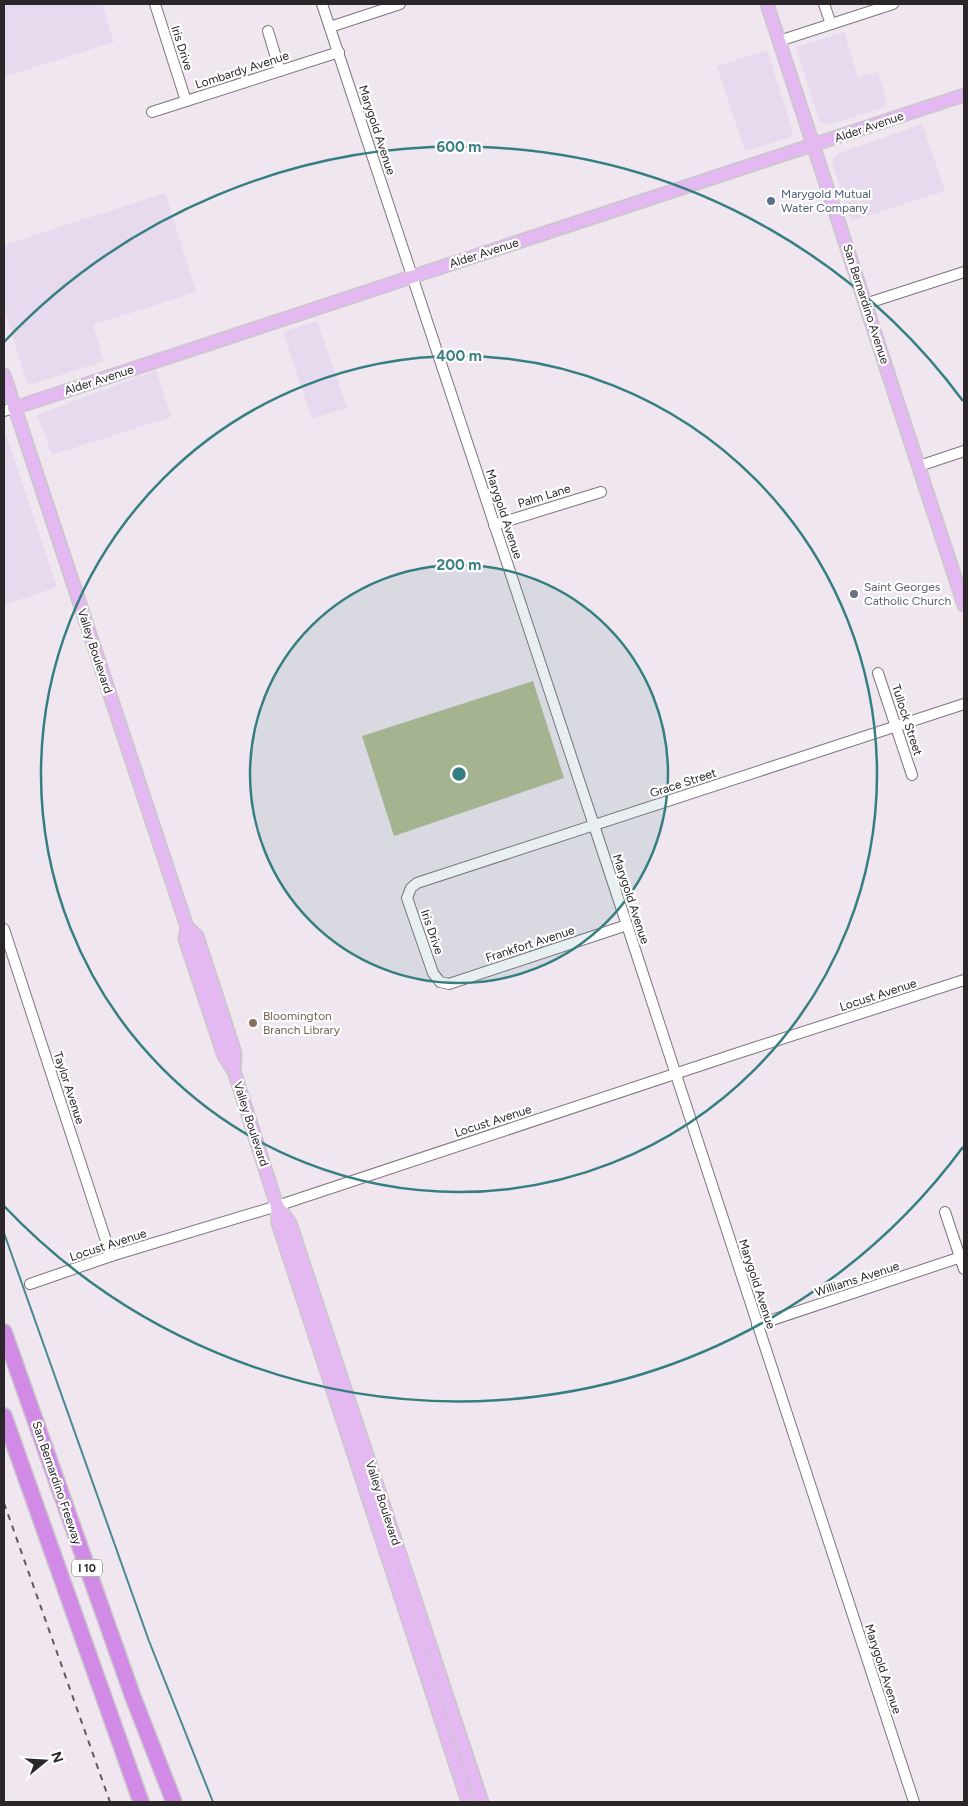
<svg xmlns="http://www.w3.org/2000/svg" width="968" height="1806" font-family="Figtree,sans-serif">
<rect width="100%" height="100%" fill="#efe6ef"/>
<!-- commercial -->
<g fill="#e7daee">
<polygon points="4,4 102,4 114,42 4,77"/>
<polygon points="844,32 858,78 878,72 887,102 885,107 829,125 819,121 796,47"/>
<polygon points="767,50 793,132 788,138 745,151 717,66"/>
<polygon points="922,124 945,191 851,221 832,162 837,154"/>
<polygon points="165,193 196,292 93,325 104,361 30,385 27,383 4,309 4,245"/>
<polygon points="317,321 347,408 312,419 283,332"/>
<polygon points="156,370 171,417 52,455 37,415"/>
<polygon points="4,428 57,587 4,605"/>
</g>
<!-- green -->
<polygon fill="#b3bc92" points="533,681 564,778 394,836 362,736"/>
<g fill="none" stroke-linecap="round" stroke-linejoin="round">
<!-- stream -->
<polyline stroke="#4a8991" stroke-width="2" points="4,1233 149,1641 213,1802"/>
<!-- minor casing -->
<g stroke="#7e757d" stroke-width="12">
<g id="minor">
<polyline points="155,4 186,101"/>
<polyline points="322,4 627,925 914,1802"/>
<polyline points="824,4 831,24"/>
<polyline points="330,27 400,4"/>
<polyline points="268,31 280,71"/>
<polyline points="779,41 893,4"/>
<polyline points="152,112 339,52"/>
<polyline points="865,304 964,272"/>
<polyline points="4,411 14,408"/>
<polyline points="919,466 964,451"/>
<polyline points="494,525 601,492"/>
<polyline points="878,673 912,775"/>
<polyline points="627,925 449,984 440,982 433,973 407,898 411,888 417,883 964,704"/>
<polyline points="4,929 111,1256"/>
<polyline points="945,1212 964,1269"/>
<polyline points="30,1284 111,1256 277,1206 735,1054 964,980"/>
<polyline points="757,1325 964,1256"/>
</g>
</g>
<!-- major casing -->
<g stroke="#c8c7c8" stroke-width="15">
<g id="major">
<path d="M767,4C833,204 899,404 964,605"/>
<polyline points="4,375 187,927 185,939 224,1056 234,1071 277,1206 278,1223 468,1802"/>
<polyline points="14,408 964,95"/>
<polyline points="187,927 197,936 235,1053 234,1071"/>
<polyline points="277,1206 290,1223 482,1802"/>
</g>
</g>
<!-- highway casing -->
<g stroke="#c8c7c8" stroke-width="18">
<g id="highway">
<polyline points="4,1332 133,1697 174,1802"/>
<polyline points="4,1416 141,1802"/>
</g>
</g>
<!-- minor -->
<use href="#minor" stroke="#fff" stroke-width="10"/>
<!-- major -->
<use href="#major" stroke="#e4b9f1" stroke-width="12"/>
<!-- highway -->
<use href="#highway" stroke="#d28ae7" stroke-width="15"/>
<!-- rail -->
<polyline stroke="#5f5a5f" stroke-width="2" stroke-dasharray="6 6" stroke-linecap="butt" points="4,1503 110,1802"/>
</g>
<!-- distance rings -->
<circle cx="459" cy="774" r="209" fill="#367f81" fill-opacity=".12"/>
<g fill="none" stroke="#367f81" stroke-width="2.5">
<circle cx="459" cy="774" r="209"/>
<circle cx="459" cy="774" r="418"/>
<path d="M963 1147A627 627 0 0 1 4 1206M4 342A627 627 0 0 1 963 401"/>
</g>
<!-- markers -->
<circle fill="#5c6f8a" stroke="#fff" stroke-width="2" cx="771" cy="201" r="5"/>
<circle fill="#6b7280" stroke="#fff" stroke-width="2" cx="854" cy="594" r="5"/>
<circle fill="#8d6e63" stroke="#fff" stroke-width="2" cx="253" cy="1023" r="5"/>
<g text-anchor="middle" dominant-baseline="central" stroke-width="4.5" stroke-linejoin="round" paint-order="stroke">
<!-- shield labels -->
<rect fill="#fff" stroke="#6a676a" stroke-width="1" x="72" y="1559.5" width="30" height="17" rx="4"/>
<g font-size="11" font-weight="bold" fill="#2a262a">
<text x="87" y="1568">I 10</text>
</g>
<!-- street labels -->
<g font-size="12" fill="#2a262a" stroke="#fff">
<text transform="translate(182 48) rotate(72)">Iris Drive</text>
<text transform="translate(242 70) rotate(-18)">Lombardy Avenue</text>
<text transform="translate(869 127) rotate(-19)">Alder Avenue</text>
<text transform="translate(377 130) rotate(72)">Marygold Avenue</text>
<text transform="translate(484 253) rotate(-18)">Alder Avenue</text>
<text transform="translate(866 304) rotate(72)">San Bernardino Avenue</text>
<text transform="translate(99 380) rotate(-18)">Alder Avenue</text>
<text transform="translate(544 496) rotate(-17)">Palm Lane</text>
<text transform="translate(504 514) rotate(72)">Marygold Avenue</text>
<text transform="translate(95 651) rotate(72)">Valley Boulevard</text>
<text transform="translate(907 720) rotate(72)">Tullock Street</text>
<text transform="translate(683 783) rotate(-18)">Grace Street</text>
<text transform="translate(631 899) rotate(72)">Marygold Avenue</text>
<text transform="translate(432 932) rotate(71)">Iris Drive</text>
<text transform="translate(530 944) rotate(-18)">Frankfort Avenue</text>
<text transform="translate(878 995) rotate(-18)">Locust Avenue</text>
<text transform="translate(69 1088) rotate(72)">Taylor Avenue</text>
<text transform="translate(493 1121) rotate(-18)">Locust Avenue</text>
<text transform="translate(251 1124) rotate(72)">Valley Boulevard</text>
<text transform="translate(108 1245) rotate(-18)">Locust Avenue</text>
<text transform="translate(857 1279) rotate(-18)">Williams Avenue</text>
<text transform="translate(757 1284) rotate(72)">Marygold Avenue</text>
<text transform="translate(57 1483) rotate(71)">San Bernardino Freeway</text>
<text transform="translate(383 1503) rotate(72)">Valley Boulevard</text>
<text transform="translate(883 1669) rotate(72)">Marygold Avenue</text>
</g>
<!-- service labels -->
<g font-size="12" fill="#4e5e75" stroke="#fff" text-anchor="start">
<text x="781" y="194">Marygold Mutual<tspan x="781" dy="14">Water Company</tspan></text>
</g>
<!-- worship labels -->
<g font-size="12" fill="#5b616d" stroke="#fff" text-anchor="start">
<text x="864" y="587">Saint Georges<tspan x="864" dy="14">Catholic Church</tspan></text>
</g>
<!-- education labels -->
<g font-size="12" fill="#785e54" stroke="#fff" text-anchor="start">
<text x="263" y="1016">Bloomington<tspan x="263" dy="14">Branch Library</tspan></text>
</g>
</g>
<circle cx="459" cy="774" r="8" fill="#367f81" stroke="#fff" stroke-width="2.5"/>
<g font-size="15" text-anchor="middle" font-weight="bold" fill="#367f81" stroke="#fff" stroke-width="4.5" stroke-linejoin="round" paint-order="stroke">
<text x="459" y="152">600 m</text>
<text x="459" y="361">400 m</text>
<text x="459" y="570">200 m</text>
</g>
<!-- border -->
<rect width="968" height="1806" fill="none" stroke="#2a262a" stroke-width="10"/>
<!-- north arrow -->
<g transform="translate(45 1761) rotate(72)" stroke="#ffffff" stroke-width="4" paint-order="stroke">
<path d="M0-4L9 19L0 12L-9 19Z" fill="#2a262a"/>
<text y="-8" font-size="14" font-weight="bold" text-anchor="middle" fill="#2a262a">N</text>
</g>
</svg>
